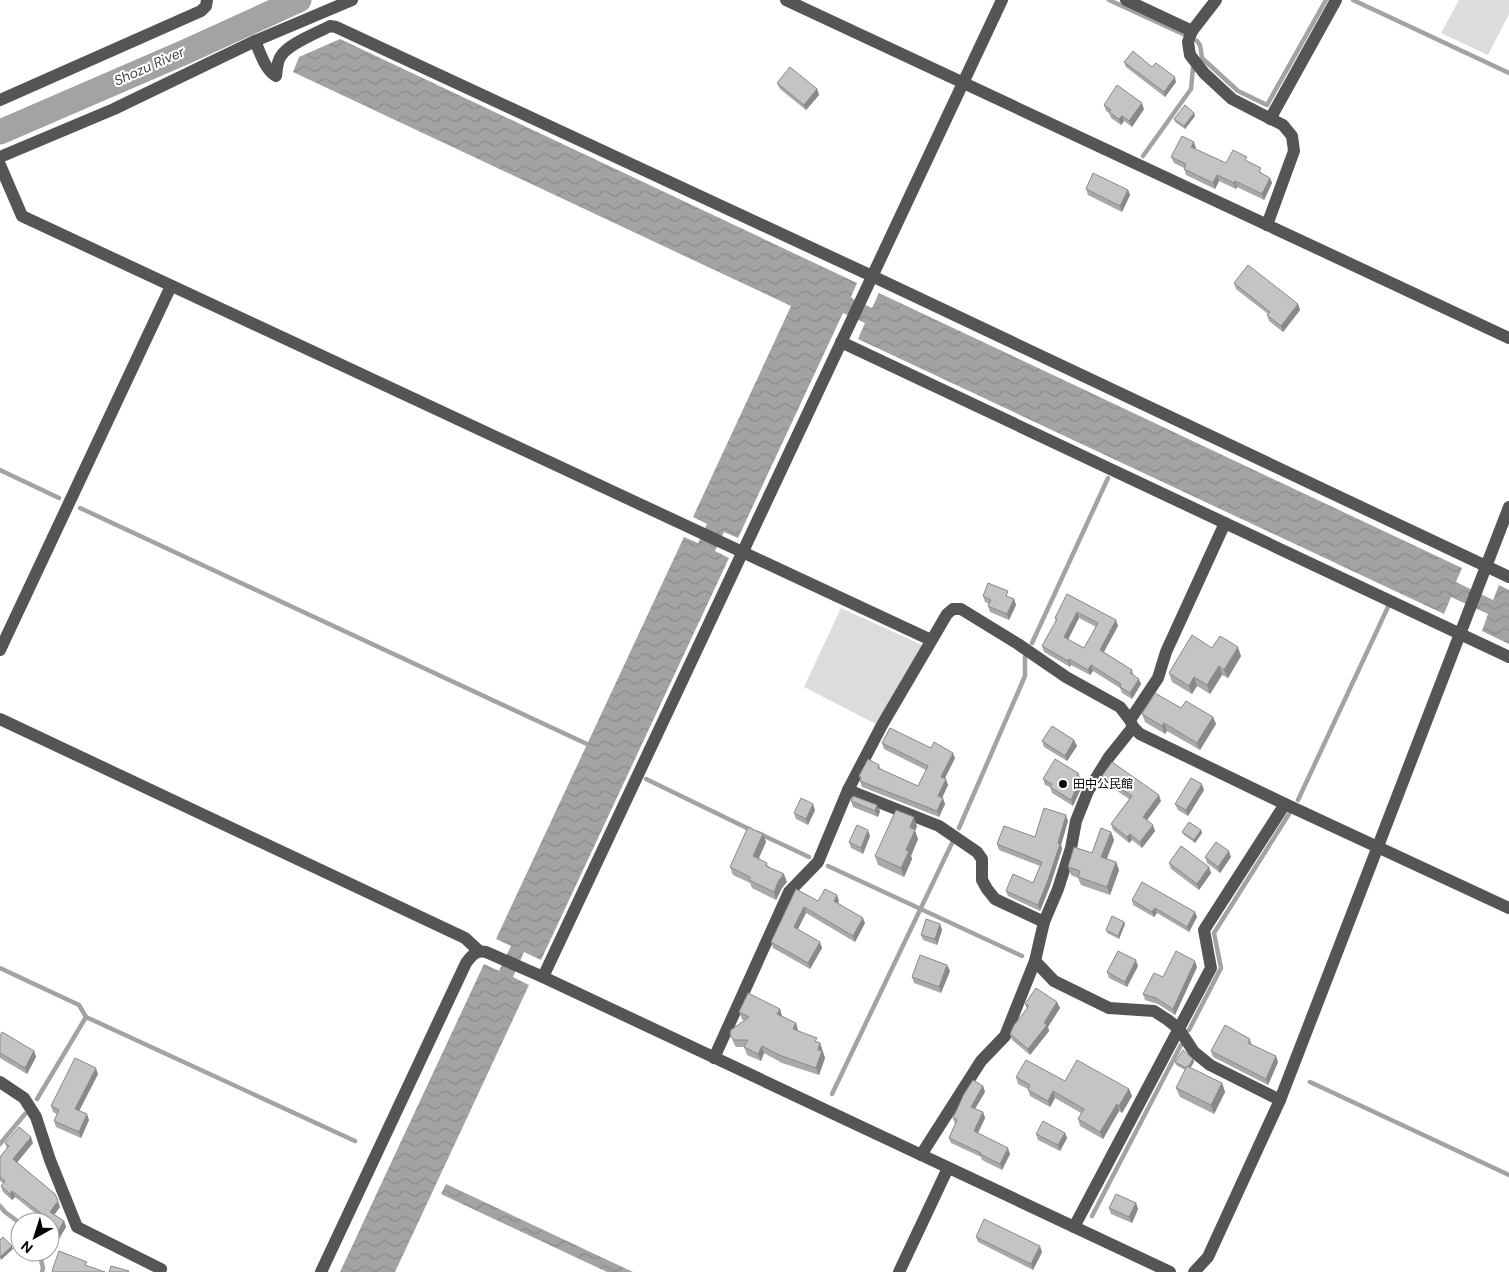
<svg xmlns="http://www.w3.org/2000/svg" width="1509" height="1272" font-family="'DM Sans','Noto Sans JP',sans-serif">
<defs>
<pattern id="water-waves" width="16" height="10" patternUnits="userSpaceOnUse" patternTransform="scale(1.25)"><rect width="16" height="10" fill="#a3a3a3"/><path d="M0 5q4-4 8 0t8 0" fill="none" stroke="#8b8b8b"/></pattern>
</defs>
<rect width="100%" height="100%" fill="#fff"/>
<!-- park -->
<g fill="#dcdcdc">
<polygon points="1459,0 1509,0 1509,14 1488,55 1441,33"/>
<polygon points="841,608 922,645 876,724 804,687"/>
</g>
<!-- water -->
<g fill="url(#water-waves)">
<polygon points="340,39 857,283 851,297 853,299 872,308 879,293 1462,568 1456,582 1493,600 1499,585 1509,590 1509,644 1482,631 1488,614 1451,597 1444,614 858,339 865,323 843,313 738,538 724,532 715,551 729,558 541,960 524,952 513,977 529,985 395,1272 340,1272 484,964 499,971 511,946 496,939 684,537 698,543 707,524 693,517 791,306 293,72 299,57"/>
<polygon points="446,1184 633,1272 607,1272 441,1194"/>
</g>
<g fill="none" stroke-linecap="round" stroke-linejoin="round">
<!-- stream -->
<g stroke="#a3a3a3" stroke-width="4.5">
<polyline points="1109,0 1185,35"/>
<polyline points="1353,0 1509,73"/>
<polyline points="1197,41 1200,45 1202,58 1238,91 1267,105 1326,0"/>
<polyline points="1143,156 1191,89 1193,68"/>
<polyline points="0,470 59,498"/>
<polyline points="80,508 587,744"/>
<polyline points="1032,643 1108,478"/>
<polyline points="646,779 751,830"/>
<polyline points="1298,800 1388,607"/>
<polyline points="959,828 1025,676 1025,657"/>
<polyline points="758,833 809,857"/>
<polyline points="828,866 1022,956"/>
<polyline points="0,968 79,1005 86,1017"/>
<polyline points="1189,1030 1221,968 1214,933 1289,814"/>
<polyline points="1310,1082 1509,1175"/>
<polyline points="832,1094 952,843"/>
<polyline points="37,1099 86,1017 355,1141"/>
<polyline points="0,1144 25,1114"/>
<polyline points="0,1206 5,1212 20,1223"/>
<polyline points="1092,1216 1181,1045"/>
<polyline points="39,1252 43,1268 42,1272"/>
</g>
<!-- river -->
<polyline stroke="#a3a3a3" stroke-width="25" points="0,132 185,52 299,0"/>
<!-- minor -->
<g stroke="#555" stroke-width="12">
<polyline points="786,0 1509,338"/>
<polyline points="1126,0 1192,31"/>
<polyline points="1216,0 1192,31 1188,42 1190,55 1204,73 1232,99 1283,125 1292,136 1294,151 1267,225"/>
<path d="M255,41C260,52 265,70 276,76C277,69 277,61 281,56C288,44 317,33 330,26L336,27L872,276L1509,577"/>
<polyline points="0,100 201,11 206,6 207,0"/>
<polyline points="1270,119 1336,0"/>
<polyline points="0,157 114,109 255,41 352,0"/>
<polyline points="0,165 22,216 931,640"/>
<polyline points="841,342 1509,657"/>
<polyline points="0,650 171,286"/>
<polyline points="0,719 465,938 479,951"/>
<polyline points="1130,720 1158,678 1166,652 1225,523"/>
<polyline points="848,790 939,826 977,852 982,859 982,880 987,889 995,899 1044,922"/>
<polyline points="1035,961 1054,981 1109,1008 1154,1011 1168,1020 1179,1029 1194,1052 1210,1065 1280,1100"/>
<polyline points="543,977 1002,0"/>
<polyline points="714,1058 789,892 818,862 848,790 882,725 947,614 953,609 961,609 1018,644 1066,677 1120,707 1130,720 1133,727 1140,734 1285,804 1509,908"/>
<polyline points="0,1082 24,1098 36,1117 50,1160 77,1227 161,1269 160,1272"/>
<polyline points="921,1155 981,1061 1005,1036 1035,961 1044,922 1058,889 1071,848 1076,821 1088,791 1109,757 1133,727"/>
<polyline points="1074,1227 1211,968 1204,930 1285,804"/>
<path d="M321,1272L466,963C472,955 476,950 486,952L543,977L1170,1272"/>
<polyline points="899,1272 948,1168"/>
<polyline points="1194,1272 1208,1257 1280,1100 1509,507"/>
</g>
</g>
<!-- wall -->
<g fill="#a9a9a9" fill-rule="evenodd">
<polygon points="1124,62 1152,67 1176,82 1165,97 1126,67"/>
<polygon points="777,83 817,89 819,95 806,110 780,89"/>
<polygon points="1104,105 1144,109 1132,127 1124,121 1121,125 1111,118 1109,113 1106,111"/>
<polygon points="1195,116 1185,129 1175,122 1174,119"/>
<polygon points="1196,148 1195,149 1226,163 1249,162 1263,174 1270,178 1272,183 1264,200 1237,187 1236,189 1219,181 1215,189 1186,175 1184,168 1174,163 1171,157"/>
<polygon points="1086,189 1128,190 1130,195 1122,212 1088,195"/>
<polygon points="1234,283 1298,304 1300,310 1283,332 1269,321 1267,315 1268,314 1236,289"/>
<path d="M1067,594L1116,620L1118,626L1104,652L1132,670L1134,676L1141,684L1132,699L1122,693L1120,688L1093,671L1090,675L1071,665L1070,667L1044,652L1042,646L1056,621L1055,618ZM1079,618L1096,627L1084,648L1068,640Z"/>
<polygon points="983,596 1010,597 1014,599 1016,605 1009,620 990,612 988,606 989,604 985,602"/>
<polygon points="1212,648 1241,656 1228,678 1222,675 1210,694 1197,686 1192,694 1172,682 1169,673"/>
<polygon points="1181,708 1213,717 1216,724 1200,750 1167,731 1165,734 1145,722 1142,714"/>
<polygon points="1074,740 1077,746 1067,761 1044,747 1042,741"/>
<polygon points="882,743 931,748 955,758 945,778 948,785 942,798 945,804 939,817 862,787 860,781 860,779 859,776 879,765 881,770 918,786 926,770 884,749"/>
<polygon points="1078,773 1083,784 1073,806 1052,793 1050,787 1045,785 1043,779"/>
<polygon points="1102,776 1161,801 1147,820 1155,831 1142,848 1132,840 1129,843 1113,830 1111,824 1129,799 1104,782"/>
<polygon points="1204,790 1188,816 1178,810 1175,804"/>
<polygon points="851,801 880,811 878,817 853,807"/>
<polygon points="815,810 808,825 796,819 794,813"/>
<polygon points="1068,821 1061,845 1062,849 1050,886 1040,911 1008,896 1006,891 1033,883 1040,866 999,850 997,844 1035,837"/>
<polygon points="917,826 915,831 918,839 911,856 912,859 904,877 878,865 875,856"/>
<polygon points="1111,832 1114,840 1107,859 1116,862 1119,870 1110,895 1081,885 1078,878 1071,875 1068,867 1092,853"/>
<polygon points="1182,832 1202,833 1195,843 1184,835"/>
<polygon points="763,834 766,842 759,858 787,882 782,888 776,900 752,888 750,883 733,875 730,867"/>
<polygon points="870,836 863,854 851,848 849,842"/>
<polygon points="1205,857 1231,857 1220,873 1207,863"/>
<polygon points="1169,863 1209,867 1211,873 1199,890 1171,869"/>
<polygon points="796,889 818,901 839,901 838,903 865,923 855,942 806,913 797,930 822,948 810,969 773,948 771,942"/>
<polygon points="1132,900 1195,912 1197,917 1189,932 1157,913 1154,917 1133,905"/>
<polygon points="1124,922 1125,924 1119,939 1107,933 1106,930"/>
<polygon points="940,924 942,930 937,945 923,940 921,935"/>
<polygon points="947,965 950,971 941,993 914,983 912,977"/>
<polygon points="1138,966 1127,987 1109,978 1107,972"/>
<polygon points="1197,967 1175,1015 1158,1004 1145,1000 1143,994 1163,977"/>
<polygon points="1057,1002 1060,1008 1048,1027 1049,1031 1030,1055 1012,1040 1010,1034 1027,1009 1025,1004"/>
<polygon points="780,1009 782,1016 796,1023 798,1031 820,1043 825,1058 819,1075 782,1063 764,1053 761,1061 747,1055 744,1047 736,1047 734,1044 730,1033 744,1021 742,1019 739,1012"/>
<polygon points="0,1036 34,1051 36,1057 27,1074 0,1058"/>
<polygon points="1250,1039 1252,1045 1276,1056 1278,1062 1268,1085 1213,1057 1211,1051"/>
<polygon points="1193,1059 1194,1062 1190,1068 1222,1083 1225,1092 1214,1114 1180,1097 1176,1088 1185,1070 1176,1065 1175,1062"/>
<polygon points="98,1074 79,1111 89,1120 81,1138 56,1127 54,1121 57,1114 53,1112 51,1106"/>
<polygon points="1016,1077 1065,1081 1129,1089 1132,1096 1122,1113 1119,1111 1103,1139 1080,1126 1078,1119 1081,1113 1055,1098 1050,1107 1030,1096 1028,1089 1018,1084"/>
<polygon points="983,1086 985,1092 975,1109 983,1112 985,1118 978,1133 1010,1154 1002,1170 982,1160 981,1157 951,1143 949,1138 955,1124 953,1118"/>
<polygon points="1065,1133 1067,1138 1060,1151 1038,1140 1036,1134"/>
<polygon points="5,1143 33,1143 17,1162 60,1207 54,1215 64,1221 66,1227 57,1242 50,1238 50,1222 40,1217 15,1197 12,1200 3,1192 1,1186 3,1183 0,1181 0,1157 7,1149"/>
<polygon points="1136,1203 1138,1209 1132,1223 1111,1214 1109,1208"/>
<polygon points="976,1237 1042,1252 1033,1270 978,1242"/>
</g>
<!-- shaded-wall -->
<g fill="#898989">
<polygon points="1175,77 1176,82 1165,97 1164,92"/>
<polygon points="817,89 819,95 806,110 804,105"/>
<polygon points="1142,103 1144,109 1132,127 1129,121"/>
<polygon points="1194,113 1195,116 1185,129 1184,126"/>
<polygon points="1122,116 1124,121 1121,125 1119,119"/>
<polygon points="1194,142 1196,148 1194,153 1191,147"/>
<polygon points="1217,175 1219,181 1215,189 1213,183"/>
<polygon points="1270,178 1272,183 1264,200 1262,194"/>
<polygon points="1235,181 1237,187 1236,189 1234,183"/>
<polygon points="1128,190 1130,195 1122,212 1120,206"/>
<polygon points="1298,304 1300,310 1283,332 1281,326"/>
<polygon points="1014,599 1016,605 1009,620 1007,614"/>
<polygon points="1077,612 1079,618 1066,643 1064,637"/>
<polygon points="1116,620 1118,626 1102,655 1100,650"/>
<polygon points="1238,647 1241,656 1228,678 1224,670"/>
<polygon points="1069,659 1071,665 1070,667 1068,661"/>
<polygon points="1091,665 1093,671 1090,675 1088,670"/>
<polygon points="1219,666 1222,675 1210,694 1207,685"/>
<polygon points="1194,677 1197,686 1192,694 1189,686"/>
<polygon points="1139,679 1141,684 1132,699 1130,693"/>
<polygon points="1213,717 1216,724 1200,750 1197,743"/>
<polygon points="1164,723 1167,731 1165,734 1162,726"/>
<polygon points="1074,740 1077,746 1067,761 1065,756"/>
<polygon points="953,753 955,758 943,782 941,777"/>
<polygon points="1078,773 1083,784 1073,806 1071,800 1077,775"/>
<polygon points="946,779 948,785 940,802 938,796"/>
<polygon points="1202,784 1204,790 1188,816 1186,810"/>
<polygon points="1159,795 1161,801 1145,823 1143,817"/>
<polygon points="943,798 945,804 939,817 937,811"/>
<polygon points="813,804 815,810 808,825 806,819"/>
<polygon points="877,805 880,811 878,817 875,811"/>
<polygon points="1066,815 1068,821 1061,845 1062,849 1050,886 1040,911 1038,905"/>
<polygon points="914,817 917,826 915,831 918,839 911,856 912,859 904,877 901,868 906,850 910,827"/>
<polygon points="1153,825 1155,831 1142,848 1140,842"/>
<polygon points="868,830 870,836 863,854 861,848"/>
<polygon points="1201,830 1202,833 1195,843 1194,840"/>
<polygon points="1111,832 1114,840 1104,865 1101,857"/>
<polygon points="763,834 766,842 756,864 753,856"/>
<polygon points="1130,834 1132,840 1129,843 1127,837"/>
<polygon points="1229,851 1231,857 1220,873 1218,867"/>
<polygon points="1116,862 1119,870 1110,895 1107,887"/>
<polygon points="1209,867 1211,873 1199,890 1197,884"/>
<polygon points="784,874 787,882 782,888 776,900 774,892 779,880"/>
<polygon points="837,895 839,901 836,906 834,901"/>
<polygon points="804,907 806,913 796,933 794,927"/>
<polygon points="1155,908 1157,913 1154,917 1152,912"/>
<polygon points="1195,912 1197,917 1189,932 1187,927"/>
<polygon points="863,918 865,923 855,942 853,936"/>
<polygon points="1124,922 1125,924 1119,939 1118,936"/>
<polygon points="940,924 942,930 937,945 935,939"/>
<polygon points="820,942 822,948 810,969 808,963"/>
<polygon points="1136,960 1138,966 1127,987 1125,982"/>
<polygon points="1195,961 1197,967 1175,1015 1173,1009"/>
<polygon points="947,965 950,971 941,993 939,987"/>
<polygon points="1057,1002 1060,1008 1048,1027 1049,1031 1030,1055 1028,1049"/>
<polygon points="780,1009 782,1016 780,1021 777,1014"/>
<polygon points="796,1023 798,1031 796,1036 793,1029"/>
<polygon points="820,1043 825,1058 819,1075 816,1068 818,1050"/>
<polygon points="762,1046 764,1053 761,1061 758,1054"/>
<polygon points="34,1051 36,1057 27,1074 25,1068"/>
<polygon points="1276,1056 1278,1062 1268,1085 1266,1079"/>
<polygon points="1193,1059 1194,1062 1188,1072 1187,1069"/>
<polygon points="96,1068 98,1074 77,1115 75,1109"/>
<polygon points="1222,1083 1225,1092 1214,1114 1211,1105"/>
<polygon points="983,1086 985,1092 973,1112 971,1107"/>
<polygon points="1129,1089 1132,1096 1122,1113 1119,1106"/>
<polygon points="1053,1091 1055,1098 1050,1107 1048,1101"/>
<polygon points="1117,1104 1119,1111 1103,1139 1100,1132"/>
<polygon points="983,1112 985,1118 976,1137 974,1131"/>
<polygon points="87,1114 89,1120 81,1138 79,1132"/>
<polygon points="1065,1133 1067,1138 1060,1151 1058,1145"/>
<polygon points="31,1137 33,1143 15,1165 13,1159"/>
<polygon points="1008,1148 1010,1154 1002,1170 1000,1164"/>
<polygon points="12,1191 15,1197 12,1200 10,1194"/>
<polygon points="58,1201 60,1207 52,1218 50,1212"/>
<polygon points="1136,1203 1138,1209 1132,1223 1129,1217"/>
<polygon points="64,1221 66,1227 57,1242 55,1236"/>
<polygon points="12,1246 13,1249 1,1260 0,1257"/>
<polygon points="1040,1246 1042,1252 1033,1270 1031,1264"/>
</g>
<!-- building -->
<g fill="#c4c4c4" stroke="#898989" fill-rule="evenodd">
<polygon points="1133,51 1152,67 1156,63 1175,77 1164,92 1124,62"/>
<polygon points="790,67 817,89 804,105 777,83"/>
<polygon points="1117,85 1142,103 1129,121 1122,116 1119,119 1109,112 1111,110 1104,105"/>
<polygon points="1185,105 1194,113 1184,126 1174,119"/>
<polygon points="1182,136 1194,142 1191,147 1226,163 1233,150 1247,157 1245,160 1261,168 1259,172 1270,178 1262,194 1235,181 1234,183 1217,175 1213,183 1184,169 1186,164 1171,157"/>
<polygon points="1093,173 1128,190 1120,206 1086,189"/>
<polygon points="1248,265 1298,304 1281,326 1267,315 1270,312 1234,283"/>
<polygon points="988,583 1008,591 1006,596 1014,599 1007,614 988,606 991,600 983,596"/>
<path d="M1067,594L1116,620L1100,650L1132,670L1130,673L1139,679L1130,693L1120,687L1121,684L1091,665L1088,670L1069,659L1068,661L1042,646L1057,619L1055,618ZM1077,612L1098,623L1084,648L1064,637Z"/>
<polygon points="1192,635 1212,648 1220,636 1238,647 1224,670 1219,666 1207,685 1194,677 1189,686 1169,673"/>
<polygon points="1155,693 1181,708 1186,701 1213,717 1197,743 1164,723 1162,726 1142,714"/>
<polygon points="1052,726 1074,740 1065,756 1042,741"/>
<polygon points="890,728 931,748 934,742 953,753 941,777 946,779 938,796 943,798 937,811 860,781 861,777 859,776 868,759 879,765 878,768 918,786 928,766 882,743"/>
<polygon points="1055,759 1078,773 1077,775 1081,778 1071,800 1050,787 1052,784 1043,779"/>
<polygon points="1112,762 1159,795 1143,817 1153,825 1140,842 1130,834 1127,837 1111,824 1132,796 1102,776"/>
<polygon points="1191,778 1202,784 1186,810 1175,804"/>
<polygon points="853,796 877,805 875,811 851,801"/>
<polygon points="801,798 813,804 806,819 794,813"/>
<polygon points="1044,808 1066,815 1058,843 1060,844 1048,880 1038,905 1006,891 1013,874 1033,883 1042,862 997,844 1004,826 1035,837"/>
<polygon points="896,810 914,817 910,827 915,830 906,850 909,851 901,868 875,856"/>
<polygon points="1189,822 1201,830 1194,840 1182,832"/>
<polygon points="857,825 868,830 861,848 849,842"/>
<polygon points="748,827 763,834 753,856 767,863 766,866 784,874 779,880 774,892 749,880 750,877 730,867"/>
<polygon points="1101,828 1111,832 1101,857 1116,862 1107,887 1078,877 1080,871 1068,867 1074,847 1092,853"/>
<polygon points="1216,842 1229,851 1218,867 1205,857"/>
<polygon points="1181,846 1209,867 1197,884 1169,863"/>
<polygon points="1142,882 1195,912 1187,927 1155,908 1152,912 1132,900"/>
<polygon points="796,889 818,901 825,889 837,895 834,901 863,918 853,936 804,907 794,927 820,942 808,963 771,942"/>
<polygon points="1112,916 1124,922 1118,936 1106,930"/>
<polygon points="926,919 940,924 935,939 921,935"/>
<polygon points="1118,951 1136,960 1125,982 1107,972"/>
<polygon points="1176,951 1195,961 1173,1009 1156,998 1143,994 1154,973 1163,977"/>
<polygon points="920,955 947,965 939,987 912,977"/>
<polygon points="1036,988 1057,1002 1044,1023 1047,1025 1028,1049 1010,1034 1014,1025 1029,1006 1025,1004"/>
<polygon points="748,993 780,1009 777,1014 796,1023 793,1029 817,1038 815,1041 820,1043 818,1050 822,1051 816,1068 779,1055 762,1046 758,1054 744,1047 748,1040 734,1040 731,1037 730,1033 731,1030 749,1017 739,1012"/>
<polygon points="1225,1025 1250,1039 1248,1043 1276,1056 1266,1079 1211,1051"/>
<polygon points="2,1032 34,1051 25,1068 0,1053 0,1036"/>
<polygon points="1183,1050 1193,1059 1188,1067 1187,1066 1186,1068 1175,1062"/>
<polygon points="75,1058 96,1068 75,1109 87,1114 79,1132 54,1121 59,1110 51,1106"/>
<polygon points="1026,1060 1065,1081 1077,1060 1129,1089 1119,1106 1117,1104 1100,1132 1078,1119 1084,1109 1053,1091 1048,1101 1028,1090 1030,1085 1016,1077"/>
<polygon points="1187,1066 1222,1083 1211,1105 1176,1088"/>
<polygon points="973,1080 983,1086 971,1107 983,1112 974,1131 1008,1148 1000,1164 980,1154 981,1153 949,1138 957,1120 953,1118 964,1094"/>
<polygon points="1043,1121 1065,1133 1058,1145 1036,1134"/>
<polygon points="19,1127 31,1137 13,1159 55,1194 58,1201 50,1212 64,1221 55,1236 50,1233 50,1222 37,1222 42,1214 12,1191 10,1194 1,1186 5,1181 0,1177 0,1157 9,1146 5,1143"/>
<polygon points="1116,1194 1136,1203 1129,1217 1109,1208"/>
<polygon points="984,1219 1040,1246 1031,1264 976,1237"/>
<polygon points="3,1237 12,1246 0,1257 0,1240"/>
<polygon points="59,1251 87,1262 85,1265 105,1272 54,1272 52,1271"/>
<polygon points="111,1266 129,1271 128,1272 109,1272"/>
</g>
<!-- markers -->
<circle fill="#000" stroke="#fff" stroke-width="2" cx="1063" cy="784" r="5"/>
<g text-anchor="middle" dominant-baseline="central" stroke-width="4" stroke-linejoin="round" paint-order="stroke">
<!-- poi labels -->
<g font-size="12" fill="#000" stroke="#fff" text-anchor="start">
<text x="1073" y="784">田中公民館</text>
</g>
<!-- water labels -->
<g font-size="14" font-style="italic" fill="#444" stroke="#fff">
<text transform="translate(149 66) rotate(-24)">Shozu River</text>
</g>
</g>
<!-- north arrow -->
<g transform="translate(35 1237) rotate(219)"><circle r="24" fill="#ffffff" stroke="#999999"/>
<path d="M0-4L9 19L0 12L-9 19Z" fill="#000000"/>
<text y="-8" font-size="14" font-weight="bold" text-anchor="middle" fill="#000000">N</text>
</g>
</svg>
